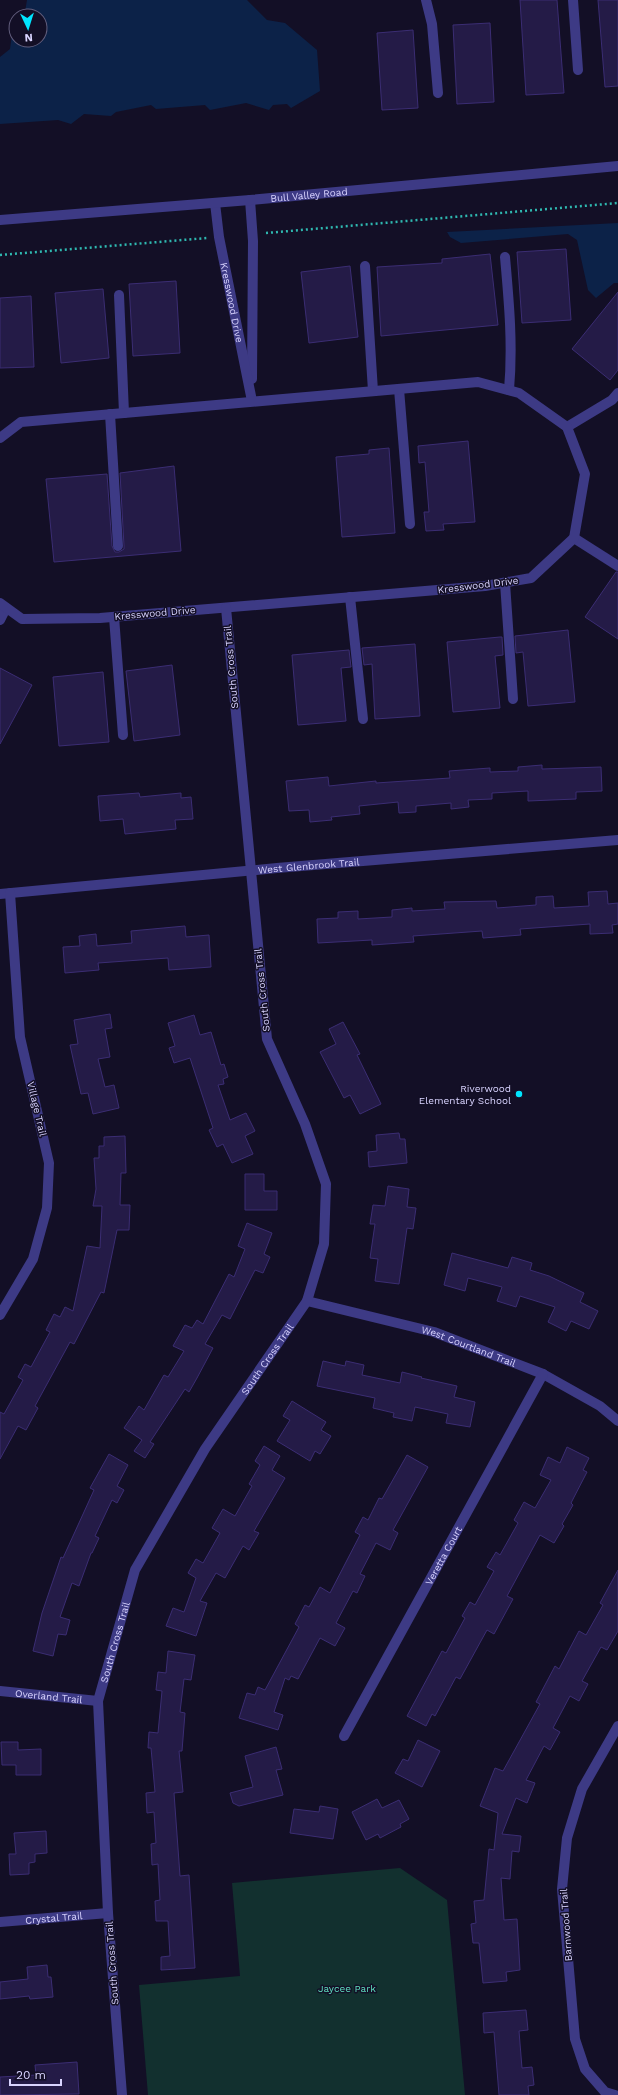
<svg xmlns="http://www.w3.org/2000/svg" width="618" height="2095" font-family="'Work Sans',sans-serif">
<rect width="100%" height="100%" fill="#130f26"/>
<!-- green -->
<polygon fill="#12302f" points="400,1868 447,1900 465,2095 148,2095 139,1985 240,1976 232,1883"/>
<!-- water -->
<g fill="#0c2248">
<polygon points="27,0 247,0 267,20 285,23 317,50 320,91 291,108 287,104 273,105 269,110 246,103 210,110 205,105 156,109 151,105 116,112 111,116 84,114 71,124 58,120 0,124 0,57 10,49 13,27 16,23 16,40 40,40 40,16 22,16 25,12"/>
<polygon points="618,223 618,283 614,283 596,298 588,290 577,240 568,234 461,243 450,237 447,232"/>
</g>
<!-- building -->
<g fill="#241b47" stroke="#3b2d73">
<polygon points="520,0 557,0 564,93 526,95"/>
<polygon points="598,0 618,0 618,86 605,87"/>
<polygon points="490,23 494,102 457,104 453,25"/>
<polygon points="413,30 418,108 382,110 377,33"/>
<polygon points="566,249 571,320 522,323 517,252"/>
<polygon points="490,254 498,325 381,336 377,267 442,263 442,259"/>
<polygon points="350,266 358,337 309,343 301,272"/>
<polygon points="176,281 180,353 133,356 129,284"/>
<polygon points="103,289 109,358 61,363 55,293"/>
<polygon points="618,292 618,370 610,380 572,349"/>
<polygon points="31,296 34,367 0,368 0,298"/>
<polygon points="468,441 475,522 443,524 444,530 426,531 424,512 429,512 425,462 419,463 418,446"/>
<polygon points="389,448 395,533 342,537 336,457 369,454 369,450"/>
<polygon points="174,466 181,551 54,562 46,479 107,474 112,546 115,552 119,552 124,549 124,546 120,473"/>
<polygon points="616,572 618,572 618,639 585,617"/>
<polygon points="568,630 575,702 528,706 523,652 516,653 515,636"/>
<polygon points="500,637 502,637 503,655 495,656 500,708 453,712 447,642"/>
<polygon points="415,644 420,716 375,719 372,664 364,665 362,648"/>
<polygon points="349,650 351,667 341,668 346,721 298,725 292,655"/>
<polygon points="172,665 180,735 134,741 126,671"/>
<polygon points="0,668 32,685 0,744"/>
<polygon points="103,672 109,742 59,746 53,677"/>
<polygon points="542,765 542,769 601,767 602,791 576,792 576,799 528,801 528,791 492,793 492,799 468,800 469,807 451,809 451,803 416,806 416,812 399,813 398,802 359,806 360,814 331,817 332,820 310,822 309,810 289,811 286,781 328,777 329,786 376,781 376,783 450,778 449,771 490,768 490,772 518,771 518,767"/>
<polygon points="139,793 140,797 181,793 181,798 191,797 193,819 175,820 176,829 125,834 123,819 100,821 98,796"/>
<polygon points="607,891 608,904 618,903 618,924 612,925 613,933 590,934 590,924 520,929 521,935 483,938 482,931 413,936 414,942 372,945 372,940 318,943 317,919 338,918 338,912 358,911 358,919 392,917 392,910 412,908 412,911 445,909 444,902 496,901 497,908 536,905 536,897 553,896 554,908 589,906 588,892"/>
<polygon points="185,926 186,937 209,935 211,967 169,970 168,958 98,963 99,970 65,973 63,947 80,946 79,936 96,934 97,946 132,943 131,931"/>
<polygon points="110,1014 112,1028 105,1029 110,1057 98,1059 105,1087 114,1085 119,1108 93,1114 88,1093 81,1094 74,1063 70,1045 78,1044 74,1020"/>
<polygon points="194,1015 200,1035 211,1032 221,1065 224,1064 228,1077 223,1079 224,1084 218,1085 230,1120 246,1113 255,1131 245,1136 253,1154 232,1163 223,1144 217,1147 209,1130 213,1128 190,1058 174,1063 169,1048 175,1046 168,1023"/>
<polygon points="343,1022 360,1054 357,1055 381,1104 360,1114 350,1095 344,1098 320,1052 336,1044 329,1029"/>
<polygon points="399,1133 400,1139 405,1139 407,1163 369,1167 368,1152 377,1151 376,1135"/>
<polygon points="125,1136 126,1173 121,1173 120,1205 130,1205 129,1230 117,1230 104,1293 101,1292 74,1344 70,1342 35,1406 38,1408 26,1430 18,1426 0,1459 0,1412 4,1414 23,1380 18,1377 25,1364 31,1367 50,1332 46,1330 54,1314 60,1317 65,1307 73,1311 87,1246 100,1248 102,1206 93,1206 96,1189 94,1158 99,1158 99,1146 104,1146 104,1137"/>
<polygon points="245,1174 264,1174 264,1191 277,1191 277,1210 245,1210"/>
<polygon points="388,1186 409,1189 407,1207 416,1208 413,1229 407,1228 399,1284 375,1281 378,1259 370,1258 375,1224 370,1224 373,1205 385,1206"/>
<polygon points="247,1223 272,1233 264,1254 270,1257 263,1273 255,1270 230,1319 222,1315 205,1344 213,1348 197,1378 189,1392 185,1389 150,1442 154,1444 145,1458 134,1451 142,1440 124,1428 139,1406 144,1410 164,1375 168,1377 184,1351 173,1346 185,1325 192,1328 197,1320 203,1324 229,1274 234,1277 245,1249 238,1246"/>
<polygon points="452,1253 508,1268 512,1257 532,1263 530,1270 549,1276 584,1293 580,1302 598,1311 589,1329 571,1321 566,1331 548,1322 555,1307 520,1296 516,1307 497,1301 502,1287 468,1278 465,1291 444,1285"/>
<polygon points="323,1361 345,1366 346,1361 364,1365 362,1375 400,1383 402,1372 422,1377 421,1378 457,1386 454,1397 475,1402 470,1427 446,1423 448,1414 415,1407 412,1421 393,1417 394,1413 373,1408 375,1398 317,1386"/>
<polygon points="292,1401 326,1422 321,1430 331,1436 320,1454 315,1451 310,1461 277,1441 290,1420 283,1416"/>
<polygon points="264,1446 280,1456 272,1470 285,1478 254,1531 259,1533 249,1550 243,1546 225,1578 216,1573 200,1601 207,1603 196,1636 166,1626 173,1608 184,1612 196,1578 188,1573 196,1559 203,1563 220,1533 212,1528 223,1509 235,1516 252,1486 249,1484 260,1465 255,1461"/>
<polygon points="567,1447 589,1458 583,1470 587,1472 571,1503 573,1505 562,1524 564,1526 554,1543 540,1535 507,1596 513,1599 494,1634 487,1630 460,1679 456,1677 435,1716 432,1714 426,1726 407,1716 442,1651 446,1653 465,1618 462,1616 470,1602 475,1605 494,1571 487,1567 496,1552 500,1555 518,1523 514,1520 524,1502 535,1508 551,1480 540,1475 548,1457 560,1463"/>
<polygon points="109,1454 128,1465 117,1486 124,1490 117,1503 112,1500 95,1536 99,1538 92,1553 91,1553 79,1586 72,1583 60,1617 70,1620 66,1635 58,1634 53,1656 33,1651 42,1613 61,1557 63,1558 94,1490 90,1488"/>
<polygon points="407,1455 428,1467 393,1530 398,1533 390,1550 376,1543 360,1574 365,1576 357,1593 353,1591 336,1623 345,1628 335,1646 320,1638 298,1679 291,1676 289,1680 285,1678 274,1712 283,1715 278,1730 239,1718 247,1693 255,1695 258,1687 265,1690 299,1627 295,1624 305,1605 309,1607 320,1587 330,1593 360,1535 355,1532 363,1517 368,1520 379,1498 382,1499"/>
<polygon points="618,1570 618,1631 607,1650 601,1647 582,1681 588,1684 579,1701 570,1696 553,1728 560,1732 550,1750 544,1746 526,1780 535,1783 527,1803 516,1798 502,1834 521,1836 519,1852 512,1851 510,1879 501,1878 504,1920 517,1919 520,1970 506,1972 507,1981 483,1983 479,1943 473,1943 471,1924 476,1923 474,1901 484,1900 489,1849 494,1850 498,1813 480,1806 495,1768 503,1771 540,1704 536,1702 555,1666 559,1669 579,1631 586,1635 603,1605 600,1603"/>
<polygon points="168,1651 195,1655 191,1680 184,1679 180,1712 185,1713 182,1751 179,1751 183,1792 174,1793 180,1876 189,1875 195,1968 161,1970 161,1957 170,1956 168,1921 156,1921 155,1901 160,1900 158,1864 152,1865 151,1844 156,1843 154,1812 147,1813 146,1793 155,1792 151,1748 148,1748 149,1732 158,1733 162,1691 156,1690 158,1672 166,1673"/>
<polygon points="418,1740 440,1751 422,1787 395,1773 403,1759 408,1761"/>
<polygon points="1,1742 18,1742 18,1750 41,1749 41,1775 16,1775 16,1765 2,1765"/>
<polygon points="276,1747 282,1769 276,1770 283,1795 239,1806 233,1803 230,1793 253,1787 245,1756"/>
<polygon points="377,1799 382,1808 399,1800 409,1819 400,1824 401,1827 380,1838 378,1834 366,1840 352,1812"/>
<polygon points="320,1806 338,1809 333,1839 290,1833 294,1809 319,1812"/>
<polygon points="46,1831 47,1853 35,1854 35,1862 29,1863 29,1874 10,1875 9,1854 16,1854 14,1833"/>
<polygon points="47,1965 48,1977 51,1977 53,1997 30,1999 29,1996 0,1999 0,1982 28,1979 27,1967"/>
<polygon points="526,2010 528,2030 519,2031 522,2068 532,2067 534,2085 528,2086 529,2095 499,2095 494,2032 484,2033 483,2013"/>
<polygon points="77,2062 79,2094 0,2095 0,2077 36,2075 35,2065"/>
</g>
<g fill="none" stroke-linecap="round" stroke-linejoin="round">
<!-- path -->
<g stroke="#2fb8b0" stroke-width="2.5" stroke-dasharray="2 3" stroke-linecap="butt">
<polyline points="266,233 618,203"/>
<polyline points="0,255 207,238"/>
</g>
<!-- service -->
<g stroke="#3d3a85" stroke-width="10">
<polyline points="426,0 432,24 438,93"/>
<polyline points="573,0 578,70"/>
<path d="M505,257C509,302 513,345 509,390"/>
<polyline points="365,266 373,391"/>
<polyline points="119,295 124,413"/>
<polyline points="399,389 410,524"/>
<polyline points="110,414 118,546"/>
<polyline points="567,427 612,400 618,393"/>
<polyline points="574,538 618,566"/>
<polyline points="505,583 513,699"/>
<polyline points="350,597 363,719"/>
<polyline points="114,617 123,735"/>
<polyline points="0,620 6,608"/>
</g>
<!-- minor -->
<g stroke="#3d3a85" stroke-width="10">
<polyline points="250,200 253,241 252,379"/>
<path id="s1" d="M215,203L219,237L252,401"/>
<polyline points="0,438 21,422 478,382 519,393 567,427 585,474 574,538 531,578 485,586 100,618 22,619 0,603"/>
<path id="s2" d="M0,894L277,868L618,840"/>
<path id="s3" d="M307,1301L434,1332L543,1374L600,1406L618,1421"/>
<polyline points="0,1315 33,1259 47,1208 49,1163 20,1037 10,893"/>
<path id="s4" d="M0,1691L98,1701"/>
<path id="s5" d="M344,1736L543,1374"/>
<path id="s6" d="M0,1922L108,1913"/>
<path id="s7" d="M122,2095L108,1913L98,1701L135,1570L205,1449L307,1301L324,1244L326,1184L305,1124L267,1039L226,608"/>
<polyline points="615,2095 605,2092 585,2069 575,2039 562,1889 567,1838 582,1789 618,1726"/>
</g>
<!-- tertiary -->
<path stroke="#3d3a85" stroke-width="10" id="s8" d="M0,220L250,200L618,166"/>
</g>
<!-- markers -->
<circle fill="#00e5ff" stroke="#130f26" stroke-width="1.5" cx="519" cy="1094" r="4"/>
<g text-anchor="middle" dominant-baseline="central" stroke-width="3" stroke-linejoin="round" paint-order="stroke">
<!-- street labels -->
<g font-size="10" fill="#d9d4ff" stroke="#130f26">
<text stroke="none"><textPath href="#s8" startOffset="310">Bull Valley Road</textPath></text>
<text stroke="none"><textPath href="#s1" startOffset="101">Kresswood Drive</textPath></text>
<text transform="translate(478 585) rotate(-7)">Kresswood Drive</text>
<text transform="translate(155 613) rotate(-5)">Kresswood Drive</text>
<text transform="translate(231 667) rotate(-95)">South Cross Trail</text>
<text stroke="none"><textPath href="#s2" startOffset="310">West Glenbrook Trail</textPath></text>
<text transform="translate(262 990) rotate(-96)">South Cross Trail</text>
<text transform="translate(37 1109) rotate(77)">Village Trail</text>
<text stroke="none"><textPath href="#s3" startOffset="168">West Courtland Trail</textPath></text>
<text stroke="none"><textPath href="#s7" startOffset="780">South Cross Trail</textPath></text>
<text stroke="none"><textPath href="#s5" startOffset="206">Veretta Court</textPath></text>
<text stroke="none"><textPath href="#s7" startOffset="456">South Cross Trail</textPath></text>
<text stroke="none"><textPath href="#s4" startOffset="49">Overland Trail</textPath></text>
<text stroke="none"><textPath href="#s6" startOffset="54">Crystal Trail</textPath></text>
<text transform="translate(566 1925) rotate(-94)">Barnwood Trail</text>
<text transform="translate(112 1963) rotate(-94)">South Cross Trail</text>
</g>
<!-- poi labels -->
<g font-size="10" fill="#d9d4ff" stroke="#130f26" text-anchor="end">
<text x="511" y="1088">Riverwood<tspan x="511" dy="12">Elementary School</tspan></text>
</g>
<!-- park labels -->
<g font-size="10" fill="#5fe0c0" stroke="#130f26">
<text x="347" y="1988">Jaycee Park</text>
</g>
</g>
<!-- north arrow -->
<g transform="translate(28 28) rotate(176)"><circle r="19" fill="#130f26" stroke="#625e7d"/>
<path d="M0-3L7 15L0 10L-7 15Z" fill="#00e5ff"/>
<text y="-6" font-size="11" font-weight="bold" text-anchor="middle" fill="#d9d4ff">N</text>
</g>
<!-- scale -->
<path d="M10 2079v6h51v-6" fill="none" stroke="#d9d4ff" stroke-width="2"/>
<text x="16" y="2079" font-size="12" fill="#d9d4ff" stroke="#130f26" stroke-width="3" paint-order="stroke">20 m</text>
</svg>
